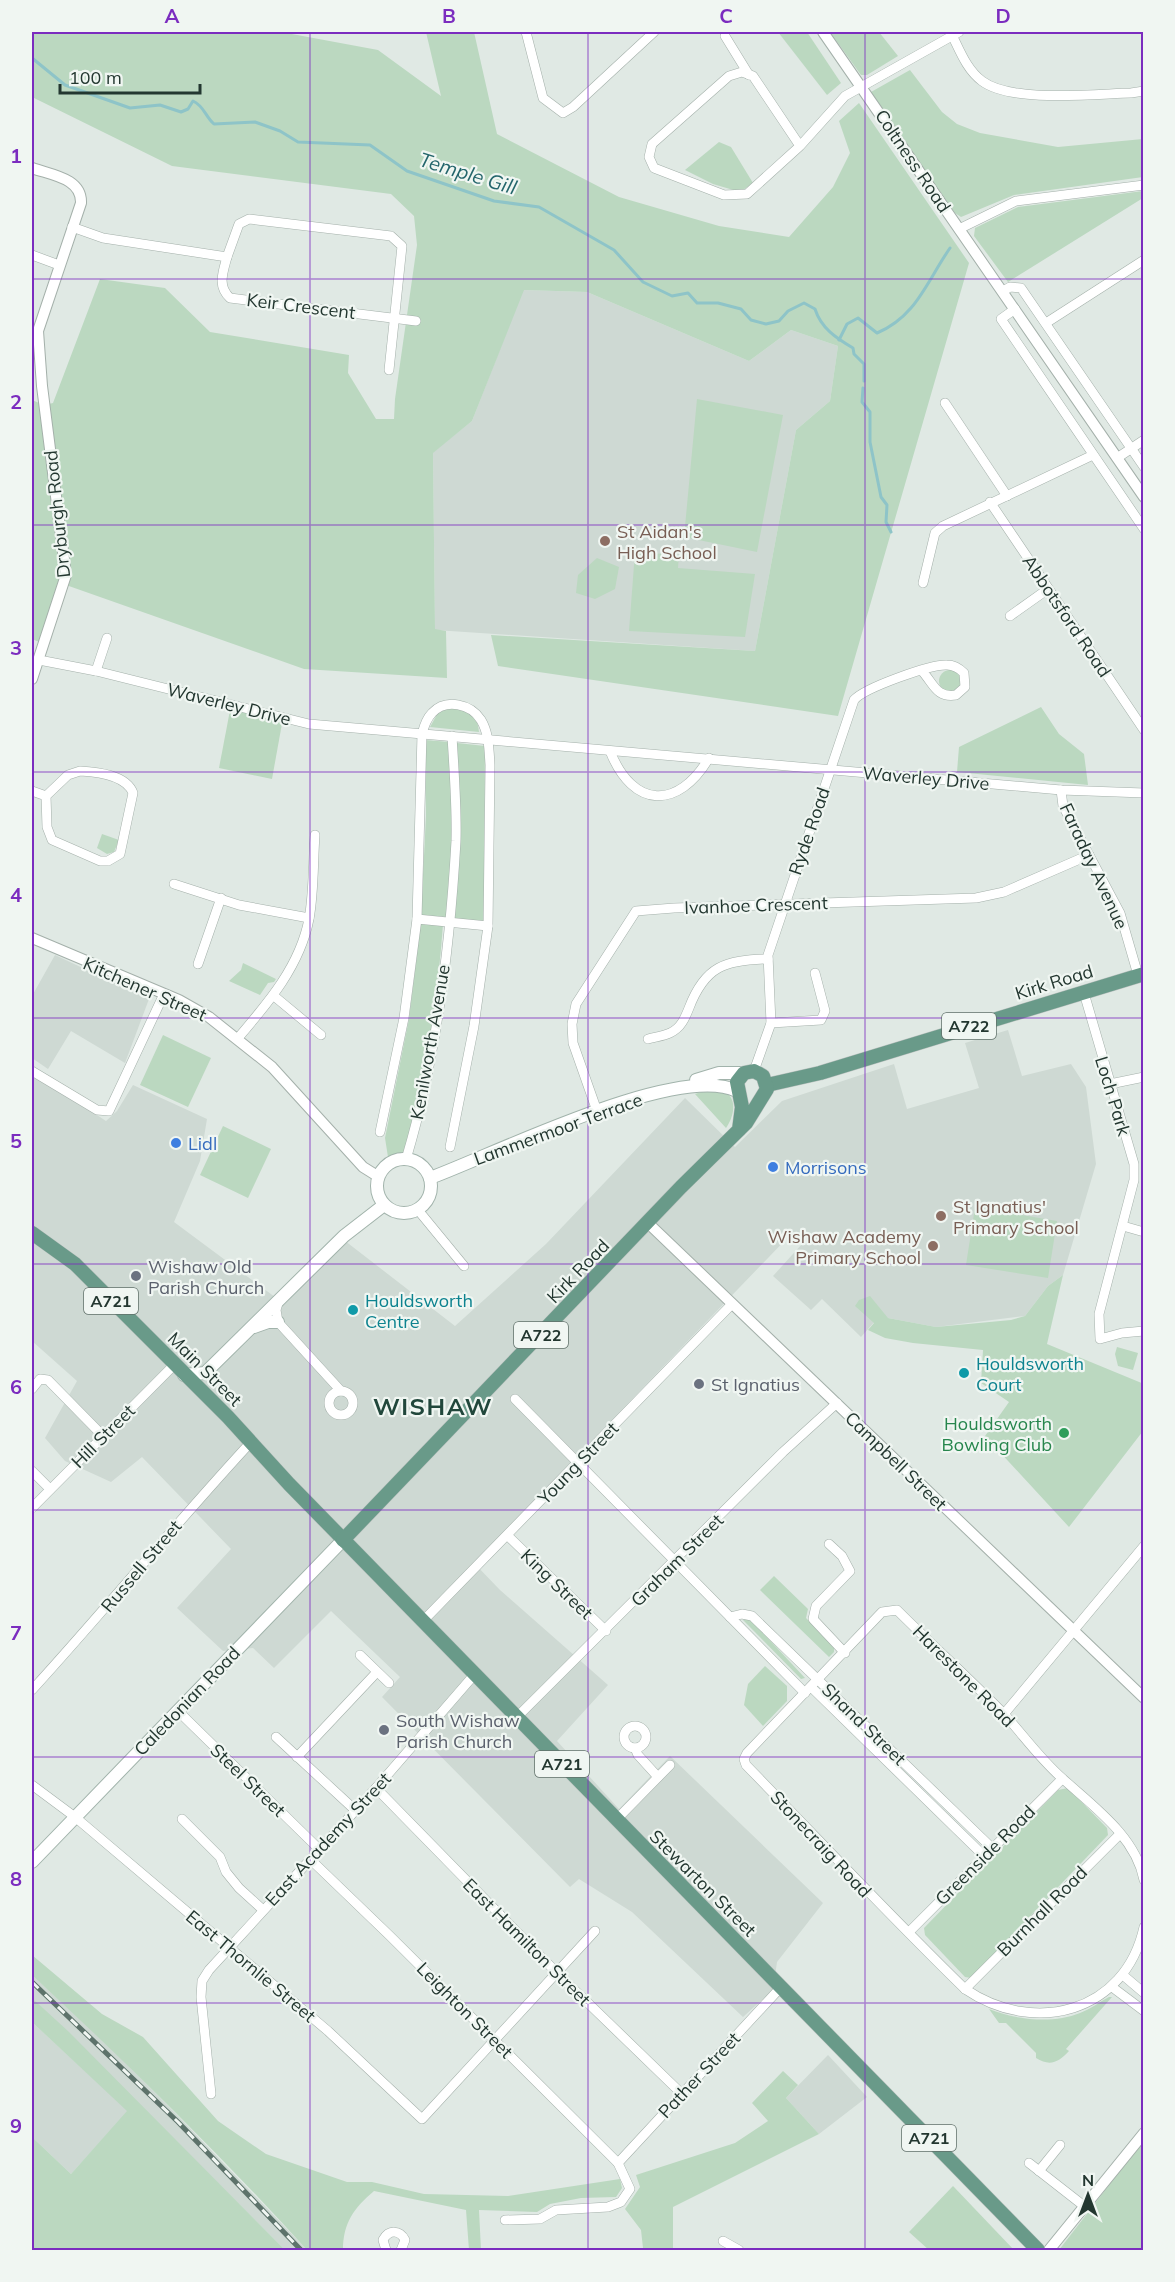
<svg xmlns="http://www.w3.org/2000/svg" width="1175" height="2282" font-family="Mulish,sans-serif">
<rect width="100%" height="100%" fill="#e0e9e4"/>
<!-- built -->
<g fill="#ced9d3">
<polygon points="523,290 587,292 749,361 791,330 838,346 830,401 796,430 755,651 435,630 433,452 472,421"/>
<polygon points="55,955 149,999 125,1063 71,1031 48,1069 32,1058 32,996"/>
<polygon points="1008,1030 1022,1076 1071,1064 1086,1087 1096,1164 1063,1275 1048,1286 1025,1316 936,1327 888,1318 876,1320 861,1337 822,1299 811,1310 773,1276 802,1244 792,1233 474,1563 500,1590 608,1685 557,1741 619,1809 670,1756 823,1903 777,1962 773,1990 743,2017 632,1912 579,1879 570,1887 382,1697 400,1677 331,1611 274,1668 253,1648 223,1651 177,1608 231,1549 142,1457 111,1482 65,1461 45,1438 77,1381 32,1341 32,1072 106,1121 117,1111 133,1085 207,1119 200,1161 174,1222 279,1300 340,1237 455,1326 546,1244 685,1098 735,1147 782,1101 894,1064 907,1109 979,1088 965,1043"/>
<polygon points="32,1975 101,2038 183,2121 307,2250 285,2250 32,1998"/>
<polygon points="32,2022 128,2111 71,2174 32,2137"/>
<polygon points="828,2055 867,2097 819,2134 786,2098"/>
</g>
<!-- green -->
<g fill="#bbd8c0">
<polygon points="32,32 281,32 378,50 441,96 426,32 474,32 497,134 619,197 719,226 789,237 833,187 850,153 839,121 859,103 969,263 838,716 498,666 491,635 755,651 796,430 830,401 838,346 791,330 749,361 587,292 524,290 472,421 433,453 435,629 446,631 447,678 304,669 66,585 44,644 32,639 32,400 44,405 53,403 100,279 165,288 210,332 349,355 348,373 376,419 394,419 395,399 417,245 414,216 391,194 172,166 32,97"/>
<polygon points="778,32 807,32 841,83 827,95"/>
<polygon points="830,32 879,32 898,56 867,75 861,75"/>
<polygon points="910,70 942,112 957,124 980,133 1058,147 1143,139 1143,177 1014,195 961,217 955,213 871,92"/>
<polygon points="719,142 731,147 753,183 740,192 713,184 685,170"/>
<polygon points="1143,191 1143,198 1008,282 974,236 975,228 1018,207"/>
<polygon points="697,399 783,415 757,552 684,537"/>
<polygon points="635,552 679,555 678,568 755,574 745,637 629,631"/>
<polygon points="597,558 619,567 615,589 595,599 576,593 578,575"/>
<circle cx="950" cy="681" r="11"/>
<polygon points="231,705 283,718 272,779 219,768"/>
<path d="M454,707C468,712 478,715 479,732L430,727L439,711Z"/>
<polygon points="1041,707 1059,734 1084,754 1088,785 957,772 959,747"/>
<polygon points="425,740 450,742 453,839 446,917 421,915 426,816"/>
<polygon points="457,743 485,746 484,922 451,919"/>
<polygon points="102,834 119,840 114,852 107,854 97,848"/>
<path d="M421,922L443,924C437,1005 426,1082 403,1160L388,1157L385,1138L409,1019Z"/>
<polygon points="243,963 276,979 274,982 268,983 260,995 229,981 241,970"/>
<polygon points="163,1035 211,1058 188,1107 140,1085"/>
<path d="M704,1091C710,1092 719,1090 724,1092C739,1098 733,1119 726,1128L695,1094Z"/>
<polygon points="223,1126 271,1149 248,1198 200,1175"/>
<polygon points="975,1207 1057,1221 1048,1278 966,1265"/>
<polygon points="1063,1275 1047,1344 1144,1384 1143,1431 1069,1527 985,1436 1009,1402 981,1383 983,1350 913,1343 885,1338 868,1330 874,1323 855,1306 859,1300 870,1296 888,1318 936,1327 1011,1320 1025,1316 1048,1286"/>
<polygon points="1117,1347 1138,1353 1133,1370 1118,1366 1115,1354"/>
<polygon points="774,1576 808,1609 806,1618 834,1646 834,1652 829,1657 760,1590"/>
<polygon points="745,1618 752,1621 805,1678 801,1679 743,1620"/>
<polygon points="765,1666 787,1686 787,1701 763,1726 744,1705 748,1684"/>
<polygon points="1068,1788 1107,1828 1108,1835 971,1978 965,1977 925,1935 924,1928 1058,1790"/>
<path d="M32,1955L102,2014L143,2037L218,2121L266,2154L347,2182H372L424,2194L508,2196L620,2179L622,2188L616,2197L581,2198L550,2204L537,2212L479,2210L481,2250H469L466,2210L374,2191C354,2208 343,2223 343,2250H307C220,2154 127,2063 32,1975Z"/>
<path d="M1109,1997H1112L1066,2049L1069,2051C1059,2062 1050,2067 1036,2058V2053L1006,2023H999L989,2009C1016,2020 1053,2024 1080,2013C1091,2009 1099,2002 1109,1997Z"/>
<polygon points="32,1998 69,2032 285,2250 32,2250 32,2137 71,2174 127,2111 32,2022"/>
<polygon points="783,2071 798,2085 786,2098 819,2134 673,2207 673,2250 631,2250 643,2248 641,2230 625,2209 640,2187 636,2175 735,2143 768,2121 752,2103"/>
<polygon points="1143,2141 1143,2250 1059,2250"/>
<polygon points="953,2186 1014,2250 929,2250 909,2232"/>
</g>
<g fill="none" stroke-linecap="round" stroke-linejoin="round">
<!-- stream -->
<g stroke="#8ec4c8" stroke-width="3">
<path d="M32,58L65,85L130,108L160,105L181,112L188,109L193,101C204,106 205,116 214,124L255,122L280,131L298,142L370,145L407,171L494,201L539,207L614,250L643,282L672,296L688,293L697,303H718L741,309L751,320L766,324L779,321L788,311L804,303L815,309C821,328 836,338 853,348L854,354L864,364V381"/>
<path d="M839,340L847,324L858,318L877,333C916,317 927,281 950,248"/>
<polyline points="863,388 862,402 870,412 870,442 881,497 887,505 886,522 891,532"/>
</g>
<!-- minor casing -->
<g stroke="#a4b0aa" stroke-width="10">
<g id="minor">
<polyline points="526,32 543,98 563,113 573,107 654,32"/>
<path d="M952,35C960,51 967,70 982,81C1011,103 1094,94 1131,93L1144,91"/>
<polyline points="725,36 749,75"/>
<polyline points="800,146 753,76 742,72 729,76 652,144 649,157 654,168 724,195 747,194 800,146 845,96 959,32"/>
<polyline points="72,227 103,238 227,257 239,224 249,219 391,236 402,246 389,370"/>
<polyline points="959,229 1016,201 1144,185"/>
<polyline points="32,255 59,265"/>
<path d="M227,257C223,272 217,286 230,298L416,321"/>
<polyline points="1003,291 1010,287 1021,288 1144,467"/>
<polyline points="1015,309 1001,319 1144,529"/>
<polyline points="1046,323 1144,260"/>
<polyline points="945,403 1007,496"/>
<polyline points="1117,458 1144,440"/>
<polyline points="990,502 1144,730"/>
<polyline points="923,583 935,533 943,526 1093,455"/>
<polyline points="1010,616 1048,589"/>
<polyline points="39,660 96,671 309,724 1061,790 1144,793"/>
<polyline points="96,671 107,638"/>
<path d="M610,751C633,809 678,810 709,758"/>
<path d="M80,771C98,772 126,775 133,793L120,854L108,861H100L52,840L47,827L46,796L68,775Z"/>
<polyline points="1061,790 1063,806 1120,913 1138,975"/>
<polyline points="32,791 46,796"/>
<polyline points="174,884 239,905 309,918"/>
<polyline points="417,919 488,926"/>
<polyline points="198,964 221,898"/>
<polyline points="1084,993 1134,1164 1134,1180 1099,1314 1100,1339 1122,1333 1144,1331"/>
<polyline points="274,996 321,1035"/>
<polyline points="771,1023 821,1020 825,1011 815,973"/>
<path d="M238,1038C268,1003 300,966 309,919C314,892 313,862 315,835"/>
<path d="M648,1039C655,1037 664,1036 670,1033C681,1028 685,1018 689,1008C705,966 725,960 768,959"/>
<polyline points="32,1071 97,1110 109,1111 164,994"/>
<path d="M754,1071L771,1023L768,955L854,700C864,688 931,664 947,665C954,665 959,668 964,673L965,687L956,695C936,698 934,684 922,671"/>
<polyline points="1110,1084 1144,1077"/>
<polyline points="597,1111 573,1043 572,1024 576,1004 636,911 674,908 976,898 1004,892 1089,855"/>
<path d="M380,1132L404,1018L417,919L422,734C424,726 427,718 432,713C446,698 471,704 481,720C489,733 489,750 490,765L488,926L474,1026L450,1147"/>
<path d="M401,1159L407,1156C437,1055 450,947 456,841C457,807 454,771 452,736"/>
<polyline points="418,1210 464,1266"/>
<polyline points="1123,1226 1144,1232"/>
<polyline points="278,1303 276,1310 278,1322 341,1391"/>
<polyline points="32,1389 40,1379 48,1380 103,1436"/>
<circle cx="341" cy="1403" r="12"/>
<polyline points="515,1399 805,1693"/>
<polyline points="32,1471 50,1489"/>
<polyline points="32,1508 174,1365"/>
<polyline points="508,1536 606,1631"/>
<polyline points="829,1544 842,1556 850,1571 816,1606 813,1619 845,1653"/>
<polyline points="730,1617 742,1614 752,1616 992,1848"/>
<polyline points="423,1621 732,1304"/>
<polyline points="360,1655 389,1683"/>
<polyline points="811,1687 984,1856"/>
<path d="M32,1690C106,1609 176,1523 251,1442"/>
<polyline points="177,1710 319,1849"/>
<polyline points="1004,1714 1144,1546"/>
<polyline points="517,1717 783,1452 837,1403"/>
<circle cx="635" cy="1737" r="11"/>
<polyline points="276,1737 355,1810"/>
<polyline points="635,1748 638,1755 658,1777"/>
<polyline points="297,1757 377,1672"/>
<polyline points="32,1785 75,1817 328,2031 422,2119 595,1931"/>
<polyline points="376,1788 557,1973 681,2093"/>
<polyline points="182,1819 220,1857 226,1872 239,1888 262,1909"/>
<polyline points="616,1820 670,1765"/>
<polyline points="310,1859 390,1936 618,2163 630,2189 621,2202 608,2207 556,2210 540,2219 505,2220"/>
<path d="M1144,1880C1136,1837 1094,1807 1063,1779C1041,1760 1024,1736 1005,1715C970,1679 932,1645 897,1610L882,1612L747,1753L744,1759L746,1765C819,1840 890,1916 965,1989C1034,2036 1125,2013 1144,1927"/>
<polyline points="909,1932 1062,1779"/>
<polyline points="1124,1976 1144,1993"/>
<polyline points="1112,1987 1144,2011"/>
<polyline points="965,1989 1120,1834"/>
<polyline points="211,2094 201,1997 202,1981 209,1970 376,1788 474,1675"/>
<polyline points="618,2163 782,1986"/>
<polyline points="1029,2163 1084,2206"/>
<polyline points="1039,2171 1060,2145"/>
<polyline points="723,2241 739,2250"/>
<path d="M386,2250L383,2240C389,2229 400,2230 405,2240L401,2250"/>
</g>
</g>
<!-- tertiary casing -->
<g stroke="#a4b0aa" stroke-width="12">
<g id="tertiary">
<polyline points="823,32 1144,497"/>
<path d="M32,168C51,175 82,178 81,203L38,331L42,386L66,575L32,679"/>
<polyline points="32,938 179,1000 209,1017 272,1067 363,1167 379,1177"/>
<polyline points="648,1223 1144,1698"/>
<polyline points="1049,2250 1144,2133"/>
</g>
</g>
<!-- secondary casing -->
<g stroke="#a1b3ab" stroke-width="14">
<g id="secondary">
<polyline points="696,1080 719,1073 744,1073"/>
<circle cx="404" cy="1186" r="27"/>
<path d="M430,1178C493,1155 678,1062 737,1091"/>
<polyline points="254,1327 268,1322 278,1322"/>
<polyline points="184,1375 205,1373 344,1236 384,1205"/>
<polyline points="32,1862 343,1540"/>
</g>
</g>
<!-- primary casing -->
<g stroke="#bdc3c1" stroke-width="15">
<g id="primary">
<polyline points="767,1085 820,1073 1144,974"/>
<polyline points="32,1233 75,1264 228,1417 289,1484 1038,2250"/>
<polyline points="343,1540 681,1187 746,1123 767,1089 763,1076 754,1071 744,1073 737,1082 742,1107 739,1130"/>
</g>
</g>
<!-- minor -->
<use href="#minor" stroke="#fff" stroke-width="9"/>
<!-- tertiary -->
<use href="#tertiary" stroke="#fff" stroke-width="10"/>
<!-- secondary -->
<use href="#secondary" stroke="#fff" stroke-width="12"/>
<!-- primary -->
<use href="#primary" stroke="#699a89" stroke-width="14"/>
<!-- rail casing -->
<g stroke="#5d736b" stroke-width="5">
<polyline id="rail" points="32,1982 178,2122 301,2250"/>
</g>
<!-- rail -->
<use href="#rail" stroke="#f0f6f2" stroke-width="3" stroke-dasharray="9" stroke-linecap="butt"/>
</g>
<!-- grid -->
<path fill="none" stroke="#7b2cbf" stroke-width="1.5" stroke-opacity="0.55" d="M310,32V2250M588,32V2250M865,32V2250M32,279H1144M32,525H1144M32,772H1144M32,1018H1144M32,1264H1144M32,1510H1144M32,1757H1144M32,2003H1144"/>
<!-- markers -->
<g fill="#8d6e63" stroke="#f0f6f2" stroke-width="2">
<circle cx="605" cy="541" r="6"/>
<circle cx="941" cy="1216" r="6"/>
<circle cx="933" cy="1246" r="6"/>
</g>
<g fill="#3f7fe0" stroke="#f0f6f2" stroke-width="2">
<circle cx="176" cy="1143" r="6"/>
<circle cx="773" cy="1167" r="6"/>
</g>
<g fill="#6b7280" stroke="#f0f6f2" stroke-width="2">
<circle cx="136" cy="1276" r="6"/>
<circle cx="699" cy="1384" r="6"/>
<circle cx="384" cy="1730" r="6"/>
</g>
<g fill="#0f9aa8" stroke="#f0f6f2" stroke-width="2">
<circle cx="353" cy="1310" r="6"/>
<circle cx="964" cy="1373" r="6"/>
</g>
<circle fill="#2e9e5b" stroke="#f0f6f2" stroke-width="2" cx="1064" cy="1433" r="6"/>
<g text-anchor="middle" dominant-baseline="central" stroke-width="4.5" stroke-linejoin="round" paint-order="stroke">
<!-- shield labels -->
<g fill="#f0f6f2" stroke="#60706a" stroke-width="1.5">
<rect x="942" y="1013" width="54" height="26" rx="4.5"/>
<rect x="84" y="1288" width="54" height="26" rx="4.5"/>
<rect x="514" y="1322" width="54" height="26" rx="4.5"/>
<rect x="535" y="1751" width="54" height="26" rx="4.5"/>
<rect x="902" y="2125" width="54" height="26" rx="4.5"/>
</g>
<g font-size="16" font-weight="bold" fill="#233730">
<text x="969" y="1026">A722</text>
<text x="111" y="1301">A721</text>
<text x="541" y="1335">A722</text>
<text x="562" y="1764">A721</text>
<text x="929" y="2138">A721</text>
</g>
<!-- street labels -->
<g font-size="18" fill="#233730" stroke="#f0f6f2">
<text transform="translate(913 161) rotate(56)">Coltness Road</text>
<text transform="translate(301 306) rotate(7)">Keir Crescent</text>
<text transform="translate(57 514) rotate(-96)">Dryburgh Road</text>
<text transform="translate(1067 616) rotate(56)">Abbotsford Road</text>
<text transform="translate(229 704) rotate(14)">Waverley Drive</text>
<text transform="translate(926 778) rotate(5)">Waverley Drive</text>
<text transform="translate(809 831) rotate(-71)">Ryde Road</text>
<text transform="translate(1094 866) rotate(65)">Faraday Avenue</text>
<text transform="translate(756 905) rotate(-2)">Ivanhoe Crescent</text>
<text transform="translate(1054 982) rotate(-17)">Kirk Road</text>
<text transform="translate(145 989) rotate(24)">Kitchener Street</text>
<text transform="translate(430 1042) rotate(-80)">Kenilworth Avenue</text>
<text transform="translate(1113 1096) rotate(73)">Loch Park</text>
<text transform="translate(558 1129) rotate(-20)">Lammermoor Terrace</text>
<text transform="translate(578 1271) rotate(-46)">Kirk Road</text>
<text transform="translate(205 1369) rotate(45)">Main Street</text>
<text transform="translate(103 1436) rotate(-45)">Hill Street</text>
<text transform="translate(896 1461) rotate(44)">Campbell Street</text>
<text transform="translate(578 1463) rotate(-46)">Young Street</text>
<text transform="translate(677 1560) rotate(-45)">Graham Street</text>
<text transform="translate(141 1566) rotate(-50)">Russell Street</text>
<text transform="translate(557 1584) rotate(44)">King Street</text>
<text transform="translate(964 1676) rotate(45)">Harestone Road</text>
<text transform="translate(187 1701) rotate(-46)">Caledonian Road</text>
<text transform="translate(864 1724) rotate(44)">Shand Street</text>
<text transform="translate(248 1780) rotate(44)">Steel Street</text>
<text transform="translate(328 1839) rotate(-47)">East Academy Street</text>
<text transform="translate(821 1844) rotate(47)">Stonecraig Road</text>
<text transform="translate(985 1855) rotate(-45)">Greenside Road</text>
<text transform="translate(703 1883) rotate(45)">Stewarton Street</text>
<text transform="translate(1042 1911) rotate(-45)">Burnhall Road</text>
<text transform="translate(527 1942) rotate(45)">East Hamilton Street</text>
<text transform="translate(251 1966) rotate(40)">East Thornlie Street</text>
<text transform="translate(465 2010) rotate(45)">Leighton Street</text>
<text transform="translate(699 2075) rotate(-47)">Pather Street</text>
</g>
<!-- education labels -->
<g font-size="18" fill="#785e54" stroke="#f0f6f2" text-anchor="start">
<text x="617" y="531">St Aidan's<tspan x="617" dy="21">High School</tspan></text>
<text x="953" y="1206">St Ignatius'<tspan x="953" dy="21">Primary School</tspan></text>
<text x="921" y="1236" text-anchor="end">Wishaw Academy<tspan x="921" dy="21">Primary School</tspan></text>
</g>
<!-- shop labels -->
<g font-size="18" fill="#366cbe" stroke="#f0f6f2" text-anchor="start">
<text x="188" y="1143">Lidl</text>
<text x="785" y="1167">Morrisons</text>
</g>
<!-- worship labels -->
<g font-size="18" fill="#5b616d" stroke="#f0f6f2" text-anchor="start">
<text x="148" y="1266">Wishaw Old<tspan x="148" dy="21">Parish Church</tspan></text>
<text x="711" y="1384">St Ignatius</text>
<text x="396" y="1720">South Wishaw<tspan x="396" dy="21">Parish Church</tspan></text>
</g>
<!-- culture labels -->
<g font-size="18" fill="#0d838f" stroke="#f0f6f2" text-anchor="start">
<text x="365" y="1300">Houldsworth<tspan x="365" dy="21">Centre</tspan></text>
<text x="976" y="1363">Houldsworth<tspan x="976" dy="21">Court</tspan></text>
</g>
<!-- leisure labels -->
<g font-size="18" fill="#27864d" stroke="#f0f6f2" text-anchor="end">
<text x="1052" y="1423">Houldsworth<tspan x="1052" dy="21">Bowling Club</tspan></text>
</g>
<!-- water labels -->
<g font-size="20" font-style="italic" fill="#24666c" stroke="#f0f6f2">
<text transform="translate(468 173) rotate(17)">Temple Gill</text>
</g>
<!-- district labels -->
<g font-size="24" font-weight="bold" letter-spacing="1.5" fill="#21473b" stroke="#f0f6f2">
<text x="433" y="1406">WISHAW</text>
</g>
</g>
<!-- border -->
<rect width="1175" height="2282" fill="none" stroke="#f0f6f2" stroke-width="66"/>
<!-- north arrow -->
<g transform="translate(1088 2195)" stroke="#f0f6f2" stroke-width="4.5" paint-order="stroke">
<path d="M0-4.5L10 22L0 15L-10 22Z" fill="#233730"/>
<text y="-9" font-size="16" font-weight="bold" text-anchor="middle" fill="#233730">N</text>
</g>
<!-- scale -->
<path d="M60 84v9h140v-9" fill="none" stroke="#233730" stroke-width="3"/>
<text x="69" y="84" font-size="18" fill="#233730" stroke="#f0f6f2" stroke-width="4.5" paint-order="stroke">100 m</text>
<rect x="33" y="33" width="1109" height="2216" fill="none" stroke="#7b2cbf" stroke-width="2"/>
<g font-size="20" text-anchor="middle" font-weight="bold" fill="#7b2cbf">
<text x="172" y="23">A</text>
<text x="449" y="23">B</text>
<text x="726" y="23">C</text>
<text x="1003" y="23">D</text>
<text x="16" y="163">1</text>
<text x="16" y="409">2</text>
<text x="16" y="655">3</text>
<text x="16" y="902">4</text>
<text x="16" y="1148">5</text>
<text x="16" y="1394">6</text>
<text x="16" y="1640">7</text>
<text x="16" y="1886">8</text>
<text x="16" y="2133">9</text>
</g>
</svg>
